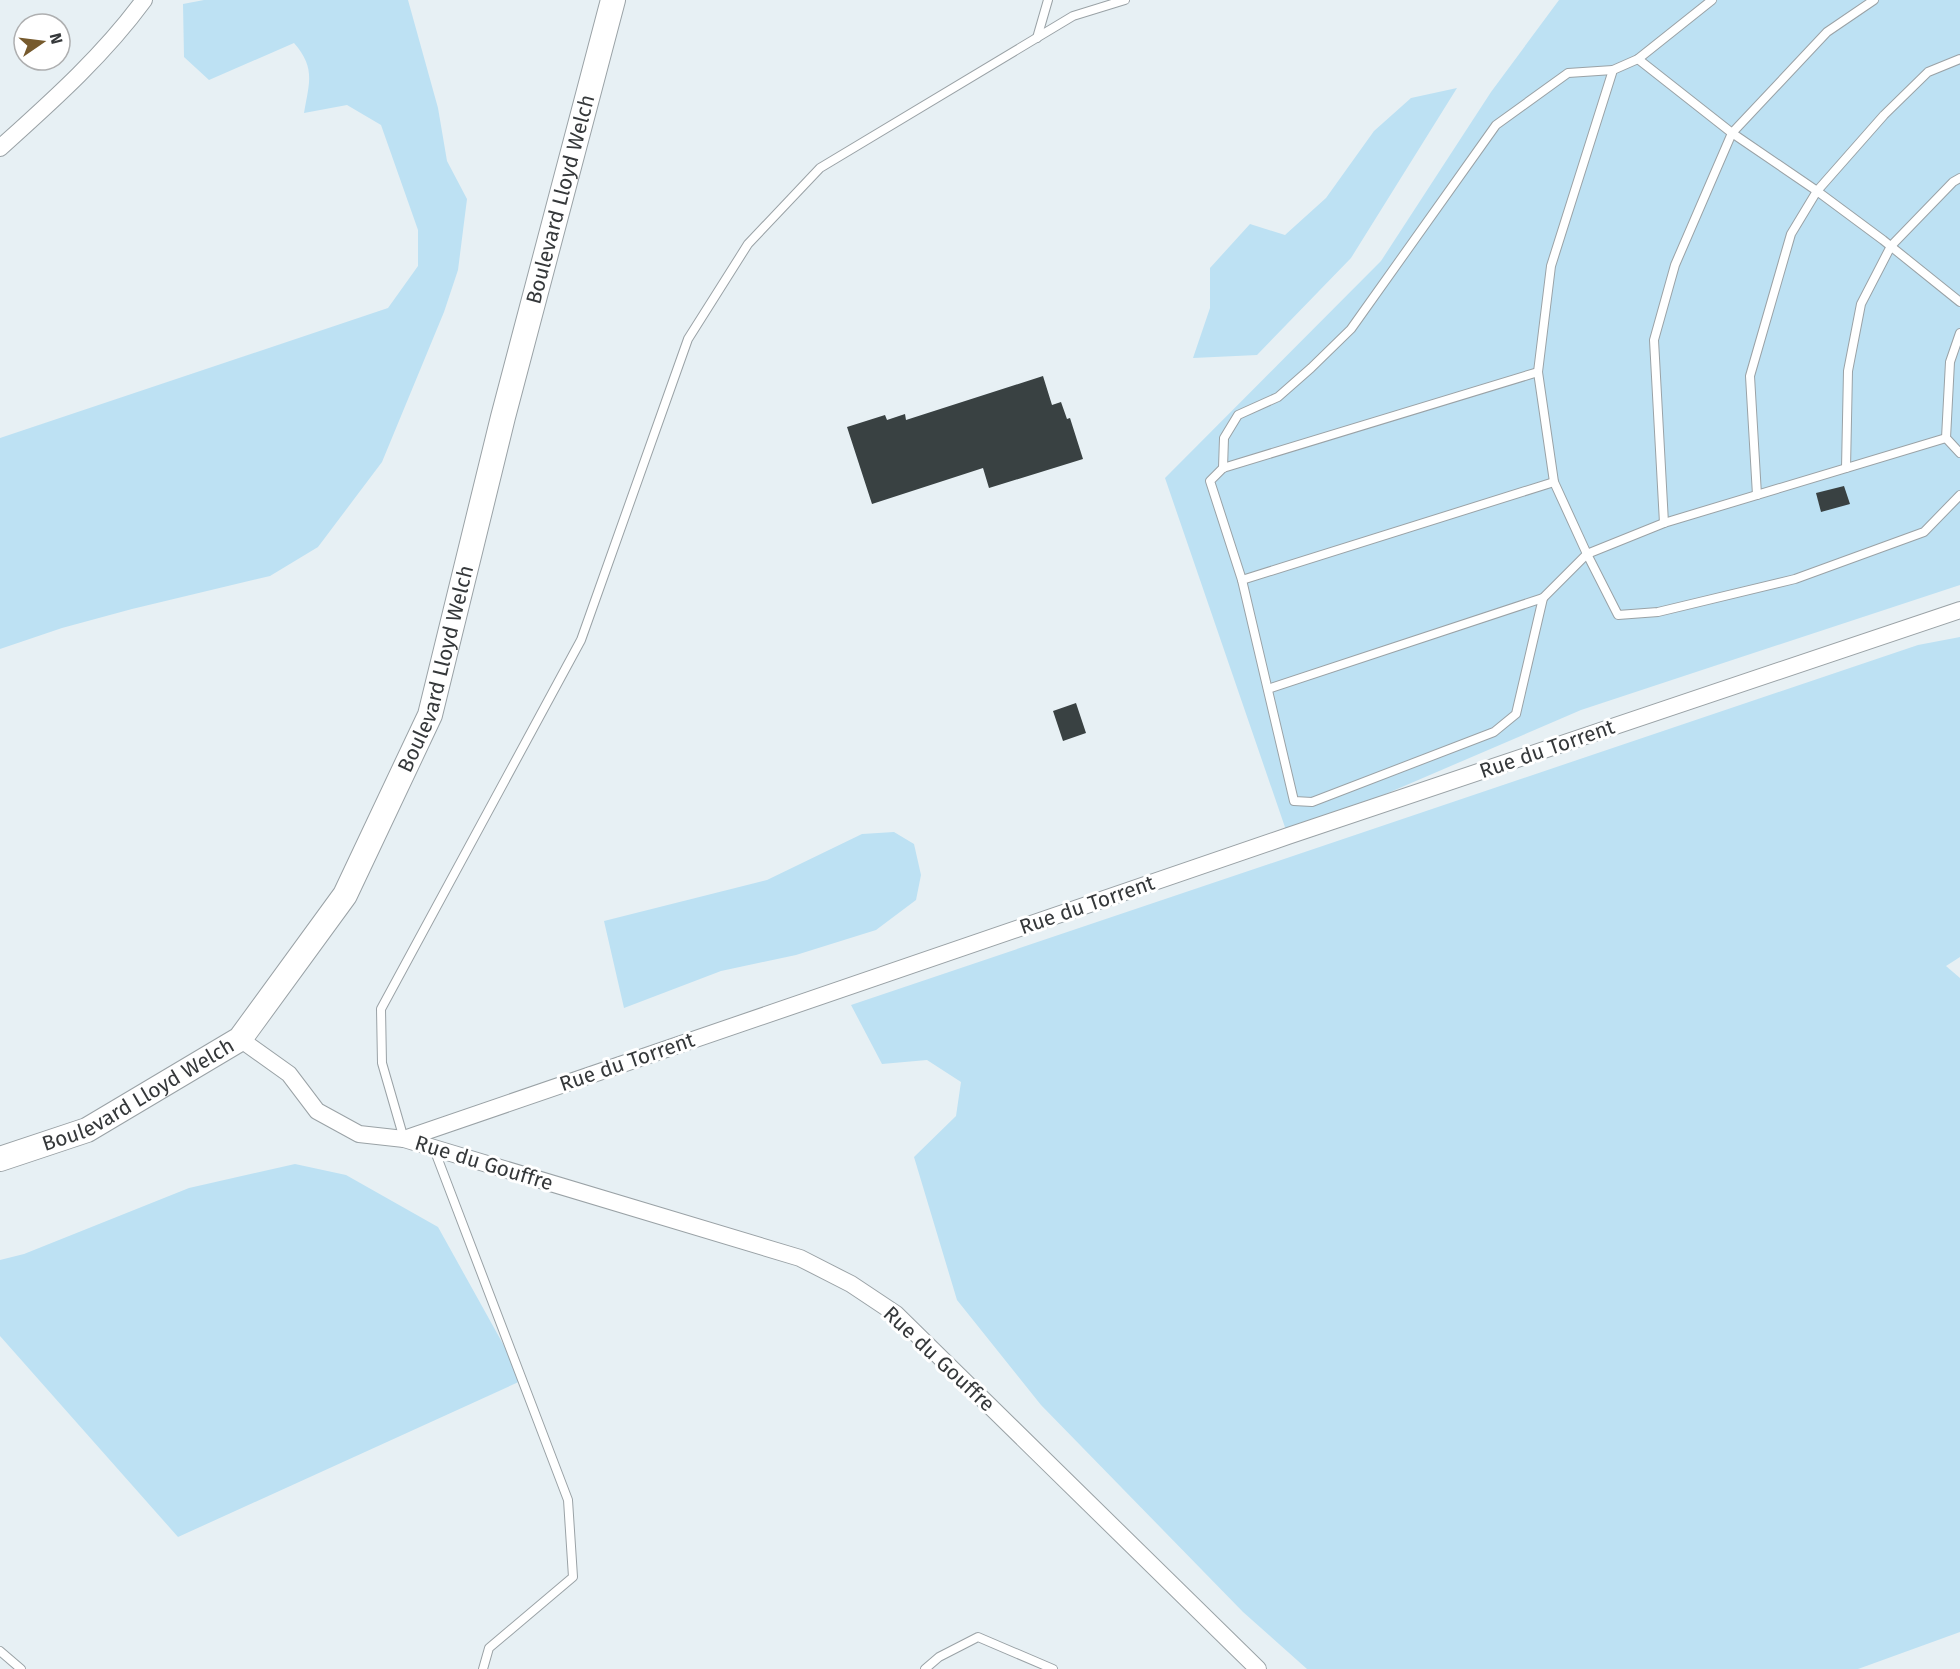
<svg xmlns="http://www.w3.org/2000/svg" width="1960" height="1669" font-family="'Fira Sans',sans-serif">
<rect width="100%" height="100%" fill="#e7f0f4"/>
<!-- green -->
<g fill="#bde1f3">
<path d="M204,0H408L438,108L447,161L467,199L458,270L444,312L382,462L318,547L270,576L132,609L62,628L0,649V438L388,308L418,266V230L381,125L347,105L304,113C309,83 316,68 294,43L209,80L184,57L183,4Z"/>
<polygon points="1559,0 1960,0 1960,585 1581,710 1288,836 1165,478 1381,261 1491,92"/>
<polygon points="1457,88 1351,258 1257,355 1193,358 1210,308 1210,268 1250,224 1285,235 1326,198 1374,131 1411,98"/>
<polygon points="1960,637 1960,957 1946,966 1960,978 1960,1632 1858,1669 1307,1669 1243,1612 1041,1405 957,1300 914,1157 956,1116 961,1082 927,1060 882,1064 851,1005 1918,645"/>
<polygon points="894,832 914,844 921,875 916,900 876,930 796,955 721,971 624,1008 604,921 767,880 862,834"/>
<polygon points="295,1164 346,1175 438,1227 523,1380 178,1537 0,1336 0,1260 24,1254 189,1188"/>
</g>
<!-- building -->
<g fill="#394142">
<polygon points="1043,376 1052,405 1061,402 1067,419 1070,418 1083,459 989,488 983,468 872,504 847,427 885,415 887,420 905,414 906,420"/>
<polygon points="1844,486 1850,504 1821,512 1816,493"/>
<polygon points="1076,703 1086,733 1063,741 1053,711"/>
</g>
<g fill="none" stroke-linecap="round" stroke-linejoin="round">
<!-- service casing -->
<g stroke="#9aa2a6" stroke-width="10">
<g id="service">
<polyline points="1712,0 1638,59 1613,70 1551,266 1538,372 1554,482 1587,554 1618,615 1658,612 1795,579 1924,532 1960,495"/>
<polyline points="1037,38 1048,0"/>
<polyline points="1638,59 1732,133 1817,191 1883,240 1960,302"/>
<polyline points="1960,333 1950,362 1946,438 1960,453"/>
<polyline points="1538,372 1223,468 1210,481 1242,580 1294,801 1312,802 1494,732 1516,714 1543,598"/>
<polyline points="1223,468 1224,438 1238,415 1278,397 1311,368 1351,329 1496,125 1568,73 1613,70"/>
<polyline points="1846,468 1848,371 1861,304 1891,246 1953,182 1960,178"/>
<polyline points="1757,495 1750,376 1791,234 1817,191 1884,115 1928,72 1960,59"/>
<polyline points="1664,523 1654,340 1675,265 1732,133 1827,32 1874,0"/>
<polyline points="1242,580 1554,482"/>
<polyline points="1268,689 1543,598 1587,554 1664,523 1946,438"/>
<polyline points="404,1139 382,1063 381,1009 581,640 688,339 748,244 820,168 1073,16 1125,0"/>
<polyline points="434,1149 568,1500 573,1577 489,1648 483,1669"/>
<polyline points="0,1651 21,1669"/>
<polyline points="925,1669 939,1657 978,1637 1053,1669"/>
</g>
</g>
<!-- minor casing -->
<g stroke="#9aa2a6" stroke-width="18">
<g id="minor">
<path d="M0,148C51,102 103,56 144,0"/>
<polyline points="240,1039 289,1074 317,1111 359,1134 404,1139 1288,836 1960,610"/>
<polyline points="404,1139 800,1258 851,1284 896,1314 1258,1669"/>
</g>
</g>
<!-- secondary casing -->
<g stroke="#9aa2a6" stroke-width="26">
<g id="secondary">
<path id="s1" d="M0,1159L87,1130L240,1039L345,895L430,715L503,417L613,0"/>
</g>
</g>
<!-- service -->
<use href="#service" stroke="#fff" stroke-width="8"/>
<!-- minor -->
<use href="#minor" stroke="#fff" stroke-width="16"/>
<!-- secondary -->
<use href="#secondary" stroke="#fff" stroke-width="24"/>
</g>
<g text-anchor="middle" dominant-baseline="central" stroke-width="6" stroke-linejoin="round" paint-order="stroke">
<!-- street labels -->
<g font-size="21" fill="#35383a" stroke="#fff">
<text stroke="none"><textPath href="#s1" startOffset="1179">Boulevard Lloyd Welch</textPath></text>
<text stroke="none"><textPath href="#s1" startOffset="693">Boulevard Lloyd Welch</textPath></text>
<text transform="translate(1547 749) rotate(-19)">Rue du Torrent</text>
<text transform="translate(1087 905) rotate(-19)">Rue du Torrent</text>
<text transform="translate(627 1062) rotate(-19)">Rue du Torrent</text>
<text stroke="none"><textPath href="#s1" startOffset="153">Boulevard Lloyd Welch</textPath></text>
<text transform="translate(484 1163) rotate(17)">Rue du Gouffre</text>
<text transform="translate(939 1359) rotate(43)">Rue du Gouffre</text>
</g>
</g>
<!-- north arrow -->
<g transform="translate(42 42) rotate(76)"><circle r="28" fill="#ffffff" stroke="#aeafb0" stroke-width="1.5"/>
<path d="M0-4.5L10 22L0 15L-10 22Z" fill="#765a2d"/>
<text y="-9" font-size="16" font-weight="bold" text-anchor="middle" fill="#35383a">N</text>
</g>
</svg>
